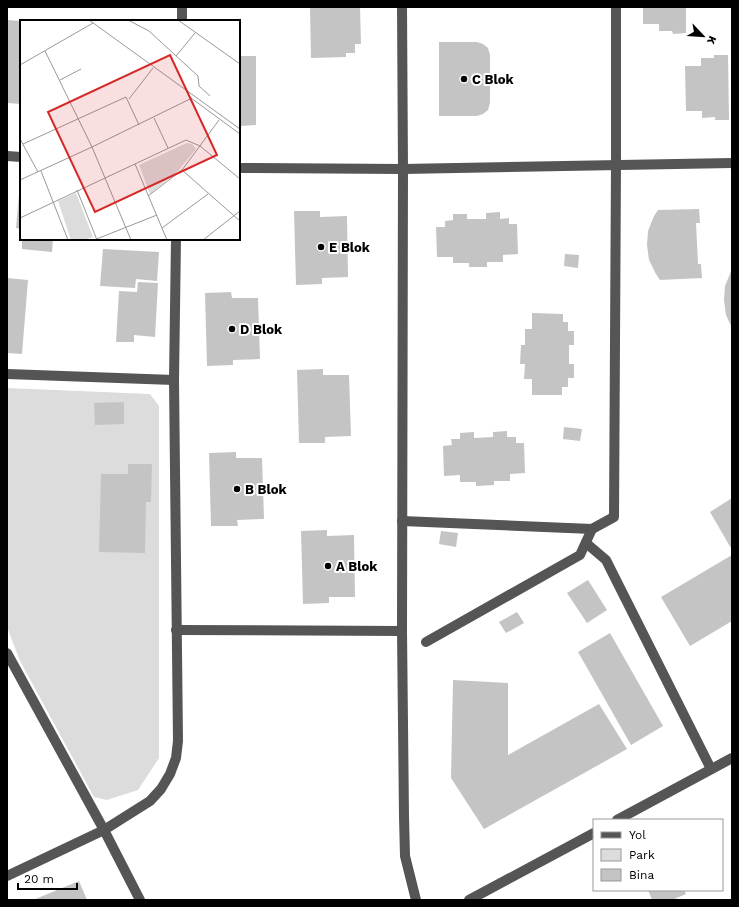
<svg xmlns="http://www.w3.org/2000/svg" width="739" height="907" font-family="'Work Sans',sans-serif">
<rect width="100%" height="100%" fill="#fff"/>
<!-- green -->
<polygon fill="#dcdcdc" points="7,388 150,394 159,406 159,758 138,790 107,800 94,797 20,661 7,627"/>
<!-- building -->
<g fill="#c4c4c4">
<polygon points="310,7 360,7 361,44 355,44 355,53 346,53 346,57 311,58"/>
<polygon points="643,7 686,7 686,33 673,34 672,31 659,31 659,24 643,24"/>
<polygon points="7,20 21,21 21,104 7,103"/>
<polygon points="439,42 477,42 483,44 488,48 490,55 490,103 488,110 483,114 477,116 439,116"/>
<polygon points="714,55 728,55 729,120 715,120 715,117 702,118 702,111 686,111 685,66 701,66 701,58 714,58"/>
<polygon points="239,56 256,56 256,125 239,126"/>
<polygon points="20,183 21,183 21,229 16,228"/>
<polygon points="699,209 700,223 696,223 698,264 701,264 702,278 660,280 656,274 649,260 647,245 648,231 654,216 658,210"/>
<polygon points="294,211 320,211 320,217 347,216 348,277 322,278 322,284 296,285"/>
<polygon points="500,212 500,219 509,218 509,224 517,224 518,254 503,255 503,262 487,262 487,267 469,267 469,263 453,263 453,257 437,257 436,227 445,227 445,221 453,220 453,214 467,214 467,219 486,219 486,213"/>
<polygon points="22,239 53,239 52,252 22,249"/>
<polygon points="103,249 159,252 157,281 136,279 135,288 100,286"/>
<polygon points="565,254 579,255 578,268 564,266"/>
<polygon points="732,269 732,328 726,315 724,300 725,286"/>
<polygon points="7,278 28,280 22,354 7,353"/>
<polygon points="138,282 158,283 155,337 134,335 134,342 116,342 119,291 137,292"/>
<polygon points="231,292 232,298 258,298 260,359 233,360 233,365 207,366 205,293"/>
<polygon points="532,313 563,314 563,322 568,322 568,331 574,331 574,345 569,345 569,364 574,364 574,378 568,378 568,387 562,387 562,395 532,395 532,379 524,379 525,364 520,364 521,345 525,345 525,329 532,329"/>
<polygon points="323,369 323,375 349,375 351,436 325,437 325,443 299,443 297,370"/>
<polygon points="124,402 124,424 95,425 94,403"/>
<polygon points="564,427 582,429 580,441 563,439"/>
<polygon points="507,431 507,437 516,437 516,443 524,443 525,473 510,474 510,481 494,481 494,485 476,486 476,482 460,482 460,475 444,476 443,446 452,445 451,439 460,439 460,433 474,432 474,438 493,437 493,432"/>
<polygon points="236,452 236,458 262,458 264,519 237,520 238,526 211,526 209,453"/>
<polygon points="128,464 152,464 151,502 146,502 145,553 99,552 101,474 128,474"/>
<polygon points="732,498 732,550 710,512"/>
<polygon points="327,530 327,536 354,535 355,597 329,597 329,603 303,604 301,531"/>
<polygon points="441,531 458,533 456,547 439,544"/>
<polygon points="732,555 732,621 690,646 661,597"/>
<polygon points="588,580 607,610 587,623 567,593"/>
<polygon points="517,612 524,623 506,633 499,622"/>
<polygon points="610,633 663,726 631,745 578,652"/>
<polygon points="453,680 508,683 508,755 599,704 627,749 484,829 451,778"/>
<polygon points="79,881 87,900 33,900"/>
<polygon points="648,890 684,890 686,894 672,900 652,900"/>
</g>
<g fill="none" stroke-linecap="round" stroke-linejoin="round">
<!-- minor -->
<g stroke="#555" stroke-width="10">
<polyline points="402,7 403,169 732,163"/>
<polyline points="182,21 182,7"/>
<polyline points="7,156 21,157"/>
<polyline points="239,168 403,169 402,631 404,817 405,856 416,900"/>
<polyline points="7,374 174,380"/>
<polyline points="402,521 592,529 614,517 616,165 616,7"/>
<polyline points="586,543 606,560 711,769"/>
<polyline points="176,630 402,631"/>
<polyline points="426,642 580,555 592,529"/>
<polyline points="7,653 104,830 140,900"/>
<polyline points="617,820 732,758"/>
<polyline points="7,876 104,830 150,801 161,789 170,774 176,758 178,741 174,380 176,239"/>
<polyline points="469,900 594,833"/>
</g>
</g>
<!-- markers -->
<g fill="#000" stroke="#fff" stroke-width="1.5">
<circle cx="464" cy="79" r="4"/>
<circle cx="321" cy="247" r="4"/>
<circle cx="232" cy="329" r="4"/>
<circle cx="237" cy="489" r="4"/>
<circle cx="328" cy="566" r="4"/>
</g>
<g text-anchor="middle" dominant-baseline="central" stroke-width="4" stroke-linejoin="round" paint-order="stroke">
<!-- poi labels -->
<g font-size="13" font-weight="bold" fill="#000" stroke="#fff" text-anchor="start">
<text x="472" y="79">C Blok</text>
<text x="329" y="247">E Blok</text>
<text x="240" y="329">D Blok</text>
<text x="245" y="489">B Blok</text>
<text x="336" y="566">A Blok</text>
</g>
</g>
<!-- overview -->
<g transform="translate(20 20)">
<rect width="220" height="220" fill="#fff"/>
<path d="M167,123L172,124L176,129L158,151L130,174L119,145ZM56,173L73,217L65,220H51L38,181Z" fill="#dcdcdc"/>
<path fill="none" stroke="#999" stroke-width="1" d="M69,0L220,109M108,0L129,11L178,56L179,66L190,76M158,0L220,44M156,36L175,13M0,45L73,3M40,60L61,49M171,78L220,114M109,79L133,48M134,98L148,128M0,119L18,152M3,124L106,77L119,105M115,144L147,220M162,150L220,201M21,151L48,220M0,160L72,127L25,31M57,170L77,220M128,176L162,150L199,100M0,198L166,120L180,126L220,159M142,208L188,174M74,220L137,195M111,220L72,127L170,79M183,220L220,191"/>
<path fill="#d62828" fill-opacity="0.15" stroke="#d62828" stroke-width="2" d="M150,35L197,135L75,192L28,92Z"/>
<rect width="220" height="220" fill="none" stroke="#000" stroke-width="2"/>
</g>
<!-- border -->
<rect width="739" height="907" fill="none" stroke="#000000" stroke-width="16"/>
<!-- legend -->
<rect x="593" y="819" width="130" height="72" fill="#ffffff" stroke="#999999"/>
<rect x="601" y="832" width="20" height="6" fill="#555555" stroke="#999999"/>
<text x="629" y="839" font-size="12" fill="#000000">Yol</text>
<rect x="601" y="849" width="20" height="12" fill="#dcdcdc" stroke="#999999"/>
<text x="629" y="859" font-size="12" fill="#000000">Park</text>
<rect x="601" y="869" width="20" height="12" fill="#c4c4c4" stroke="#999999"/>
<text x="629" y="879" font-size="12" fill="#000000">Bina</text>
<!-- north arrow -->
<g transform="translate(703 36) rotate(115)" stroke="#ffffff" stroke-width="3" paint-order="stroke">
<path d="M0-3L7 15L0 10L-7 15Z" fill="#000000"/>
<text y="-6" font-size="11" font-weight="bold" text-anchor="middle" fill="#000000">K</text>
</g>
<!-- scale -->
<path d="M18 883v6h59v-6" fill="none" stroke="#000000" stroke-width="2"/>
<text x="24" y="883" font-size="12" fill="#000000" stroke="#ffffff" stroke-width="3" paint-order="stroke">20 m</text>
</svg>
